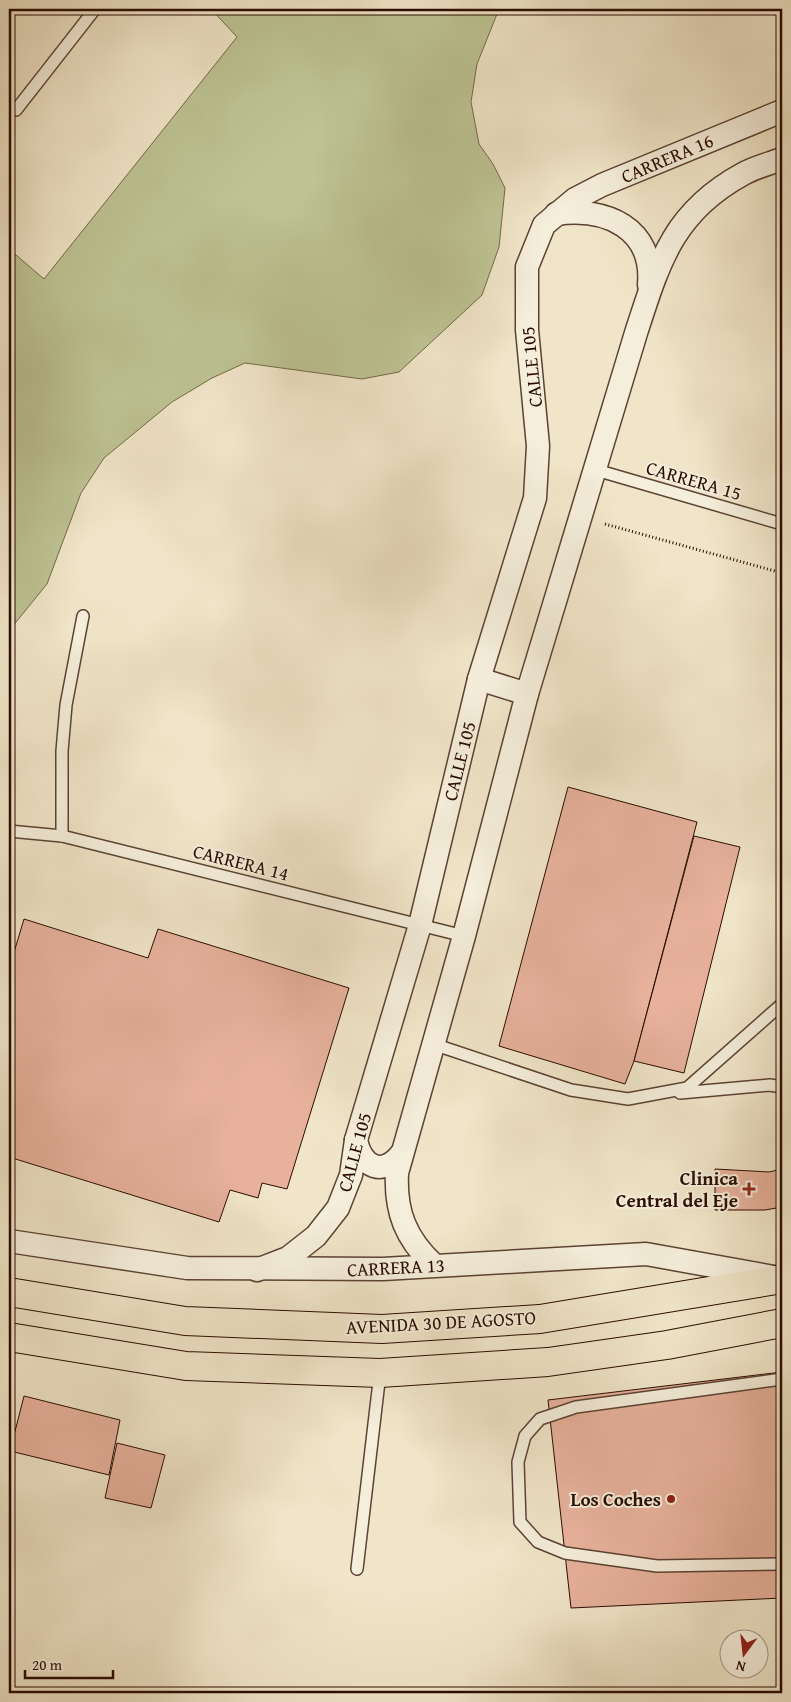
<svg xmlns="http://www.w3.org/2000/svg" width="791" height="1702" font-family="'Gentium Book Plus',serif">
<rect width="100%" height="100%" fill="#f0e5c8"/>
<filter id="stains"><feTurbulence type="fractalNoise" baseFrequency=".004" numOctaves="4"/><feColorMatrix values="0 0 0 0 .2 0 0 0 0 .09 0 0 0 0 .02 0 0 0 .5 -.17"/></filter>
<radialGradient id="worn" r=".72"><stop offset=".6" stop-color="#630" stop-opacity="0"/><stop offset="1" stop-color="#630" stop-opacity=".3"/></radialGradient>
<!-- green -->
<polygon fill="#bdc393" stroke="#74684a" points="211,9 499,9 477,64 471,102 479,144 493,164 505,188 499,247 482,295 399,372 362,379 245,363 212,378 172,402 104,458 81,493 47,584 12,627 9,628 9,249 44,279 237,37"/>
<!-- building -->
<g fill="#e7b19c" stroke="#2a0c01">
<polygon points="568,787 697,822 634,1061 625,1084 499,1046"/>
<polygon points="694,836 740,847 684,1073 634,1061"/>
<polygon points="24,919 148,958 158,929 349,988 287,1189 262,1183 258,1198 230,1190 219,1222 9,1157 9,969"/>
<polygon points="715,1169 769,1172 782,1169 782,1207 765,1210 715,1210"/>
<polygon points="782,1372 782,1598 571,1608 548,1400"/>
<polygon points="24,1396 120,1420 109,1475 10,1451"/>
<polygon points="117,1443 165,1455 151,1508 105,1498"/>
</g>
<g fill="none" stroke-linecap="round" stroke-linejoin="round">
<!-- service casing -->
<g stroke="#5c4233" stroke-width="14">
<g id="service">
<polyline points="9,105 16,110 95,9"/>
<polyline points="596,470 782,524"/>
<polyline points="9,831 62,836 464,936"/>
<polyline points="62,836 62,751 66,705 83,616"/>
<polyline points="433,1044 571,1090 628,1099 687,1088 782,1004"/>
<polyline points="680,1093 770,1085 782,1087"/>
<polyline points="782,1379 576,1407 540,1419 525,1436 518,1462 520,1522 538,1542 565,1553 657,1566 782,1564"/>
<polyline points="357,1569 380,1373"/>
</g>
</g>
<!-- minor casing -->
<g stroke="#5c4233" stroke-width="25">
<g id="minor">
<path d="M556,214C606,207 654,228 649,285"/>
<polyline points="479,679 527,694"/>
<path d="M356,1140C362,1168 383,1177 402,1153"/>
<polyline points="9,1241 187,1268 383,1269 646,1254 774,1277"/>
<path d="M434,1265C406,1239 395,1212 397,1173L464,936L527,694L636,333C659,262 673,212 743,174C755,167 769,164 782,159"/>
<polyline points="257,1270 288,1258 316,1236 338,1208 351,1175 356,1140 420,925 479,679 535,498 538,446 527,330 527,267 544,225 575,199 602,185 782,111"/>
</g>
</g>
<!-- primary casing -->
<g stroke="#2a0c01" stroke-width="30">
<g id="primary">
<polyline points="9,1292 185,1321 382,1329 540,1319 782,1279"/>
<polyline points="9,1337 186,1366 380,1373 548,1362 667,1345 782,1323"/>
</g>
</g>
<!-- path -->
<polyline stroke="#2a0c01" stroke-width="3" stroke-dasharray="1 2.5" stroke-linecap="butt" points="605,524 782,573"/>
<!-- service -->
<use href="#service" stroke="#f5eedb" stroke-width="11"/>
<!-- minor -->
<use href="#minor" stroke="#f5eedb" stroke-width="22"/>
<!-- primary -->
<use href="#primary" stroke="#f0e5c8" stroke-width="28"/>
</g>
<!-- markers -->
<g fill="#8f2418" stroke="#f5eedb" stroke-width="2">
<path d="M746.5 1181.5h5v5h5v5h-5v5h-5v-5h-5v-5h5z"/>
<circle cx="671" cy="1499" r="5"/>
</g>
<g text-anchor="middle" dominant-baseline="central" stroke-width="4" stroke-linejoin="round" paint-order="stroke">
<!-- street labels -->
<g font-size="19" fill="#2a0c01" stroke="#f5eedb">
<text transform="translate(667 158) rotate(-23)">CARRERA 16</text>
<text transform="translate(531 367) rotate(-96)">CALLE 105</text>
<text transform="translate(694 480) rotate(16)">CARRERA 15</text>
<text transform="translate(459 761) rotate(-76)">CALLE 105</text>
<text transform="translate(241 862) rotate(14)">CARRERA 14</text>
<text transform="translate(354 1152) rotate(-75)">CALLE 105</text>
<text transform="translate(396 1267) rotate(-3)">CARRERA 13</text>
<text transform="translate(441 1322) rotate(-3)">AVENIDA 30 DE AGOSTO</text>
</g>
<!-- poi labels -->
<g font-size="19" font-weight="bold" fill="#2a0c01" stroke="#f5eedb" text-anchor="end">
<text x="738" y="1178">Clinica<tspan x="738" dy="22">Central del Eje</tspan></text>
<text x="661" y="1499">Los Coches</text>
</g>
</g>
<!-- margin -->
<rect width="791" height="1702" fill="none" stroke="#f0e5c8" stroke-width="30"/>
<rect x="10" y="10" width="771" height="1682" fill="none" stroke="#2a0c01" stroke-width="2.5"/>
<rect x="15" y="15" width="761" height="1672" fill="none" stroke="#2a0c01"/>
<!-- north arrow -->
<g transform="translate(744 1654) rotate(195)"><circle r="24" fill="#f5eedb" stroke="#a49484"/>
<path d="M0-4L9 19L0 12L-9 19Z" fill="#8f2418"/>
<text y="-8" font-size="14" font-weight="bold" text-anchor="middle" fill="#2a0c01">N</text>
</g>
<!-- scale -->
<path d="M25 1670v8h88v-8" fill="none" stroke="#2a0c01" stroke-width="2.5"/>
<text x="32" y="1670" font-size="15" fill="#2a0c01" stroke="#f5eedb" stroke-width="4" paint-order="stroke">20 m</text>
<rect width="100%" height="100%" filter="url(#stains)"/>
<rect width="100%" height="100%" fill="url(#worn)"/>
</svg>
